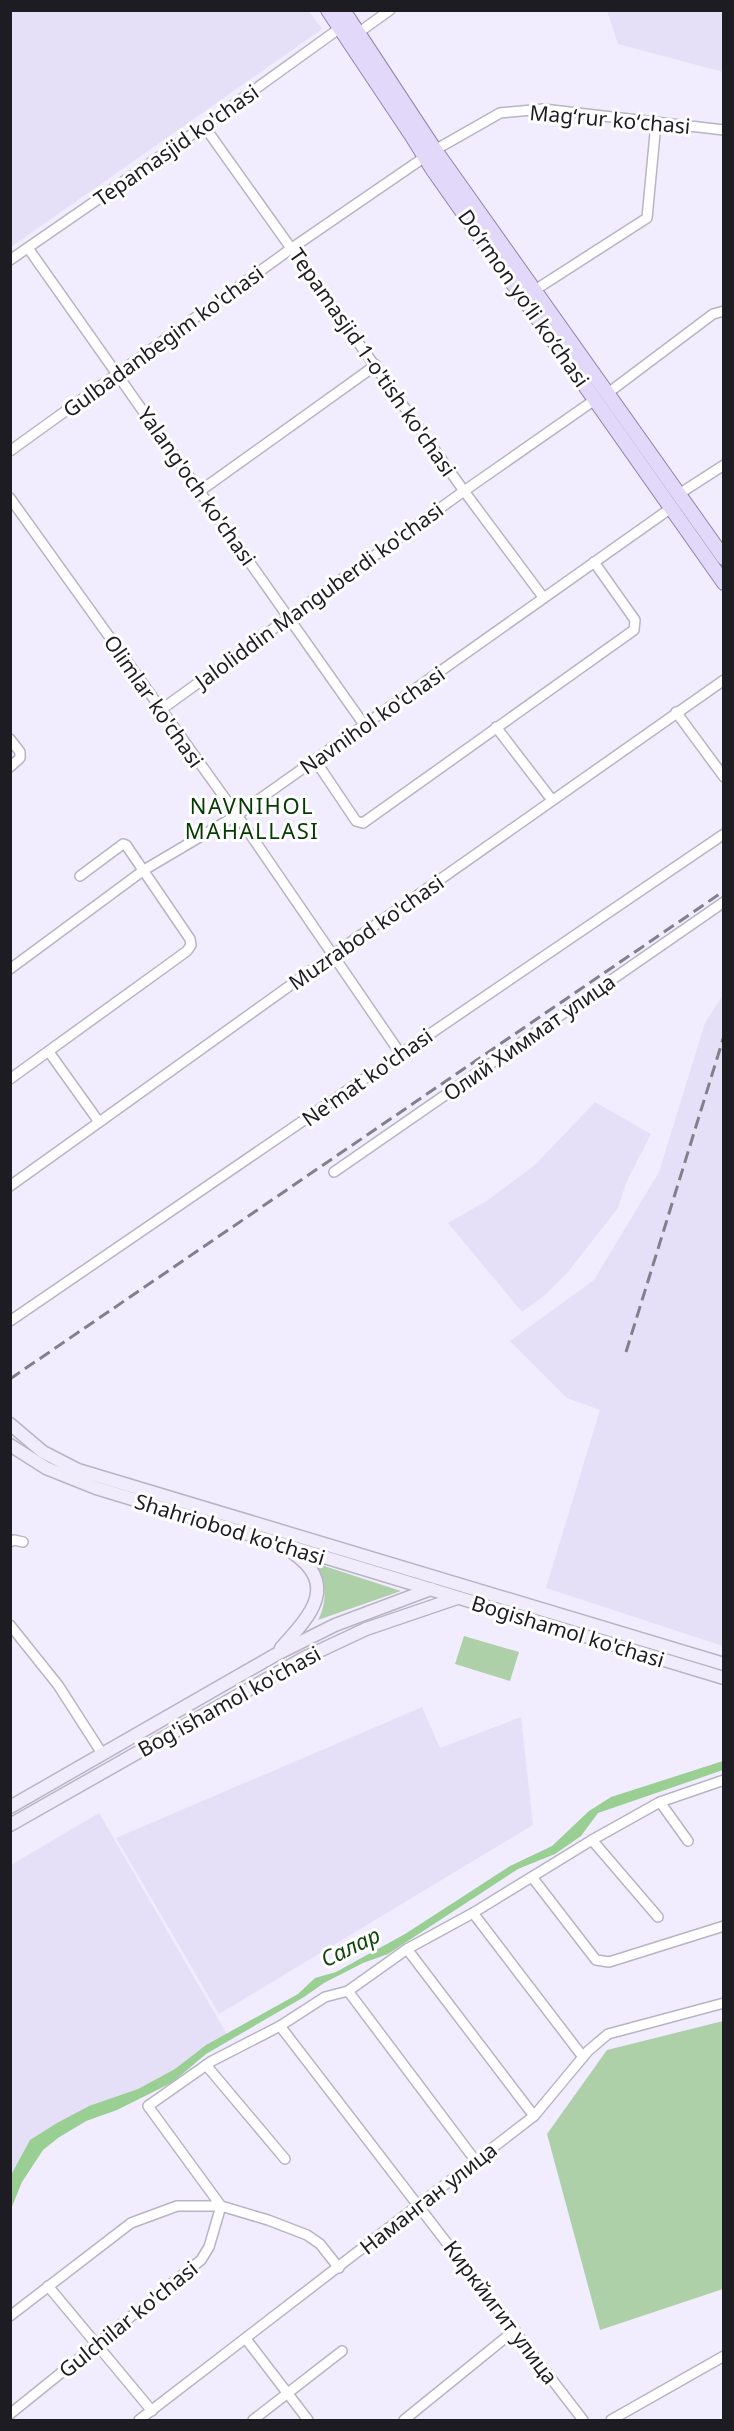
<svg xmlns="http://www.w3.org/2000/svg" width="734" height="2431" font-family="'Noto Sans',sans-serif">
<rect width="100%" height="100%" fill="#f1edff"/>
<!-- built -->
<g fill="#e5e0f8">
<polygon points="11,10 309,11 322,29 11,247"/>
<polygon points="607,11 723,11 723,72 618,44"/>
<polygon points="723,995 723,1646 546,1588 600,1410 567,1398 510,1341 594,1280 659,1172 705,1023"/>
<polygon points="595,1102 651,1134 626,1183 618,1208 568,1272 546,1294 522,1312 448,1223 488,1200 535,1165"/>
<polygon points="422,1707 440,1748 521,1717 533,1825 219,2014 116,1838"/>
<polygon points="99,1813 228,2036 175,2074 35,2149 11,2191 11,1865"/>
</g>
<!-- green -->
<g fill="#add0a8">
<path d="M318,1564L401,1591L318,1620C326,1605 328,1586 317,1572Z"/>
<polygon points="464,1636 519,1652 510,1681 455,1664"/>
<polygon points="723,2021 723,2289 600,2330 547,2134 607,2050"/>
</g>
<!-- water -->
<polygon fill="#9acf93" points="723,1761 723,1770 598,1813 581,1836 555,1854 518,1869 388,1954 363,1963 324,1983 304,1997 206,2054 173,2082 117,2110 86,2121 58,2138 43,2150 22,2182 11,2209 11,2175 30,2140 57,2123 89,2106 138,2089 175,2069 206,2045 298,1994 315,1978 336,1972 405,1934 510,1866 552,1846 589,1811 611,1797"/>
<g fill="none" stroke-linecap="round" stroke-linejoin="round">
<!-- street casing -->
<g stroke="#b8b4c4" stroke-width="12">
<g id="street">
<polyline points="358,33 390,10"/>
<polyline points="204,126 464,491 543,597"/>
<polyline points="28,248 365,726"/>
<polyline points="10,260 204,126 340,28"/>
<polyline points="535,290 647,218 656,123"/>
<polyline points="608,393 713,314 724,311"/>
<polyline points="10,451 292,248 435,150 500,113 543,109 724,130"/>
<polyline points="200,491 376,365"/>
<polyline points="679,494 724,465"/>
<polyline points="10,498 237,815 400,1053"/>
<polyline points="162,709 464,491 596,399"/>
<polyline points="676,712 724,777"/>
<polyline points="496,727 552,800"/>
<polyline points="10,739 20,752 20,758 10,767"/>
<polyline points="315,760 356,821 363,823 634,630 635,620 594,562"/>
<polyline points="10,969 144,870 237,815 671,508"/>
<polyline points="49,1052 99,1122"/>
<polyline points="10,1079 187,951 191,945 190,939 126,845 123,844 80,876"/>
<polyline points="334,1172 724,902"/>
<polyline points="10,1186 334,954 724,680"/>
<path d="M10,1321C249,1159 485,995 724,834"/>
<polyline points="10,1542 14,1540 23,1542"/>
<polyline points="10,1625 58,1685 103,1755"/>
<polyline points="660,1802 688,1841"/>
<polyline points="592,1840 658,1917"/>
<polyline points="532,1877 596,1960 609,1962 724,1926"/>
<polyline points="473,1913 583,2057"/>
<polyline points="407,1949 534,2116"/>
<polyline points="348,1991 475,2160"/>
<polyline points="280,2026 583,2420"/>
<polyline points="206,2065 285,2159"/>
<polyline points="48,2286 152,2411"/>
<polyline points="10,2316 131,2223 177,2206 221,2206 268,2220 307,2235 320,2244 339,2268"/>
<polyline points="246,2339 308,2420"/>
<polyline points="10,2414 201,2260 209,2247 221,2206 148,2106 212,2061 280,2026 325,1997 348,1991 407,1949 473,1913 592,1840 660,1802 724,1780"/>
<polyline points="139,2420 534,2116 588,2051 608,2034 724,2003"/>
<polyline points="253,2420 342,2351"/>
<polyline points="404,2420 515,2330"/>
<polyline points="611,2420 724,2356"/>
</g>
</g>
<!-- secondary casing -->
<g stroke="#b8b4c4" stroke-width="15">
<g id="secondary">
<polyline points="10,1424 43,1452 78,1470 724,1664"/>
<polyline points="10,1445 46,1468 96,1488 724,1678"/>
<path d="M281,1648C310,1616 340,1585 292,1552"/>
<polyline points="10,1807 275,1655 335,1625 431,1589"/>
<polyline points="10,1825 304,1658 366,1629 457,1598"/>
</g>
</g>
<!-- primary casing -->
<g stroke="#9085ac" stroke-width="16">
<g id="primary">
<polyline points="328,10 412,136 433,170 724,583"/>
<polyline points="343,10 435,150 724,558"/>
</g>
</g>
<!-- street -->
<use href="#street" stroke="#fff" stroke-width="9"/>
<!-- secondary -->
<use href="#secondary" stroke="#f0ecfc" stroke-width="12"/>
<!-- primary -->
<use href="#primary" stroke="#e1d8fa" stroke-width="14"/>
<!-- rail -->
<g stroke="#82808c" stroke-width="3" stroke-dasharray="12 6" stroke-linecap="butt">
<polyline points="626,1352 724,1036"/>
<polyline points="10,1379 724,891"/>
</g>
</g>
<g text-anchor="middle" dominant-baseline="central" stroke-width="6" stroke-linejoin="round" paint-order="stroke">
<!-- street labels -->
<g font-size="21" fill="#1e1c23" stroke="#fff">
<text transform="translate(610 119) rotate(5)">Magʻrur koʻchasi</text>
<text transform="translate(176 145) rotate(-35)">Tepamasjid ko'chasi</text>
<text transform="translate(524 298) rotate(55)">Do‘rmon yo‘li ko‘chasi</text>
<text transform="translate(163 341) rotate(-36)">Gulbadanbegim ko'chasi</text>
<text transform="translate(373 362) rotate(55)">Tepamasjid 1-o'tish ko'chasi</text>
<text transform="translate(197 486) rotate(55)">Yalang'och ko'chasi</text>
<text transform="translate(319 595) rotate(-36)">Jaloliddin Manguberdi ko'chasi</text>
<text transform="translate(154 701) rotate(55)">Olimlar ko'chasi</text>
<text transform="translate(372 720) rotate(-35)">Navnihol ko'chasi</text>
<text transform="translate(366 932) rotate(-35)">Muzrabod ko'chasi</text>
<text transform="translate(529 1037) rotate(-35)">Олий Химмат улица</text>
<text transform="translate(367 1077) rotate(-35)">Ne'mat ko'chasi</text>
<text transform="translate(230 1529) rotate(17)">Shahriobod ko'chasi</text>
<text transform="translate(568 1631) rotate(17)">Bogishamol ko'chasi</text>
<text transform="translate(229 1701) rotate(-29)">Bog'ishamol ko'chasi</text>
<text transform="translate(428 2198) rotate(-38)">Наманган улица</text>
<text transform="translate(501 2312) rotate(53)">Киркйигит улица</text>
<text transform="translate(128 2319) rotate(-39)">Gulchilar ko'chasi</text>
</g>
<!-- neighbourhood labels -->
<g font-size="22" letter-spacing="1.5" fill="#053b02" stroke="#fff">
<text x="252" y="805">NAVNIHOL<tspan x="252" dy="25">MAHALLASI</tspan></text>
</g>
<!-- water labels -->
<g font-size="22" font-style="italic" fill="#11470c" stroke="#fff">
<text transform="translate(350 1946) rotate(-26)">Салар</text>
</g>
</g>
<!-- border -->
<rect width="734" height="2431" fill="none" stroke="#1e1c23" stroke-width="24"/>
</svg>
